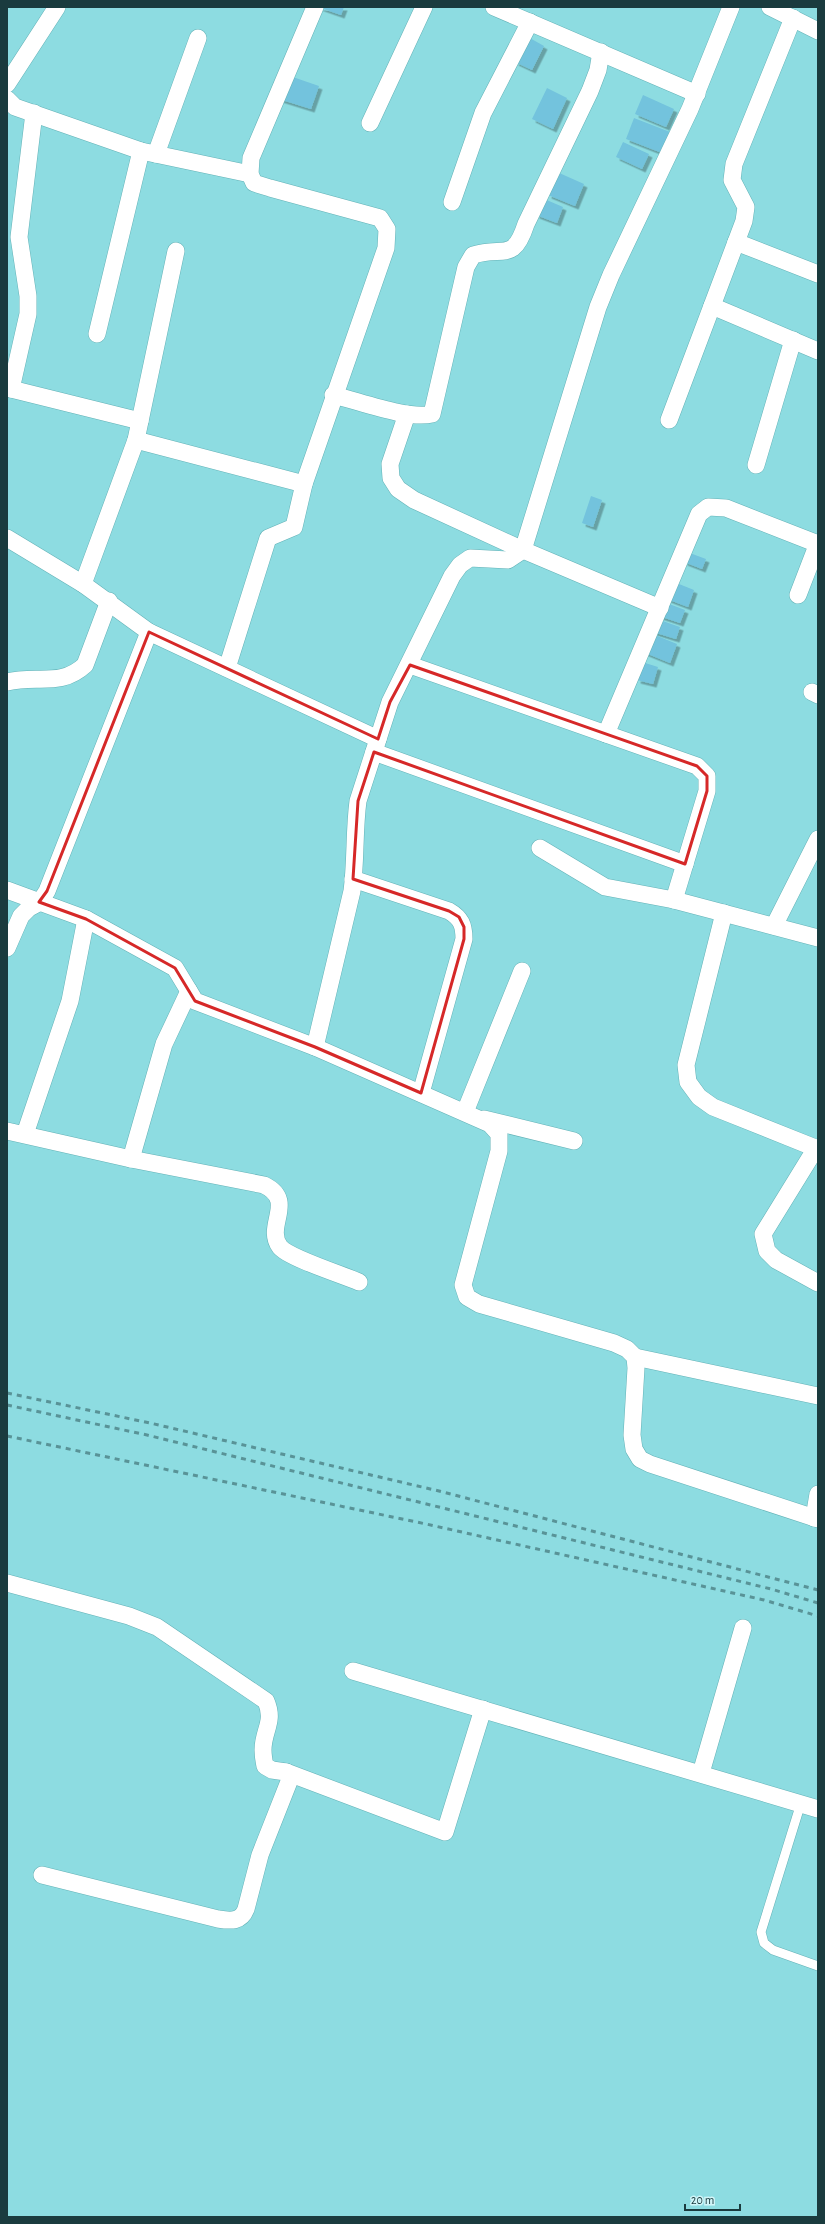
<svg xmlns="http://www.w3.org/2000/svg" width="825" height="2224" font-family="'Alegreya Sans',sans-serif">
<defs>
<filter id="shadow"><feDropShadow dx="3.5" dy="3.5" stdDeviation="0" flood-color="#0004"/></filter>
</defs>
<rect width="100%" height="100%" fill="#8ddce1"/>
<!-- building -->
<g fill="#73c3dd" filter="url(#shadow)">
<polygon points="318,7 344,7 341,15"/>
<polygon points="528,37 544,46 532,70 515,62"/>
<polygon points="287,75 319,86 311,109 279,99"/>
<polygon points="547,88 567,98 553,129 532,119"/>
<polygon points="643,95 674,109 666,127 635,114"/>
<polygon points="634,118 670,132 662,153 626,139"/>
<polygon points="623,142 649,154 642,169 616,157"/>
<polygon points="557,172 584,184 575,206 548,195"/>
<polygon points="542,198 563,207 557,223 536,215"/>
<polygon points="591,496 602,500 593,527 582,523"/>
<polygon points="687,552 706,559 702,569 684,562"/>
<polygon points="674,582 694,590 688,607 667,599"/>
<polygon points="664,602 685,610 680,623 659,616"/>
<polygon points="657,619 680,627 676,639 653,632"/>
<polygon points="650,633 677,644 670,663 643,652"/>
<polygon points="642,662 658,667 653,684 637,680"/>
</g>
<g fill="none" stroke-linecap="round" stroke-linejoin="round">
<!-- service casing -->
<g stroke="#63b2b7" stroke-width="10">
<polyline id="service" points="801,1803 761,1932 764,1943 773,1950 818,1966"/>
</g>
<!-- minor casing -->
<g stroke="#63b2b7" stroke-width="18">
<g id="minor">
<polyline points="494,7 697,94"/>
<polyline points="770,7 818,31"/>
<polyline points="7,84 57,7"/>
<polyline points="7,99 15,107 141,151 250,174"/>
<polyline points="370,123 424,7"/>
<polyline points="156,154 198,38"/>
<polyline points="452,202 483,113 530,22"/>
<polyline points="736,242 818,274"/>
<polyline points="712,306 818,351"/>
<polyline points="97,334 141,151"/>
<polyline points="7,388 140,421"/>
<polyline points="11,389 28,314 28,296 19,237 34,113"/>
<path d="M333,395C359,401 408,420 432,414L466,267L473,255C503,245 513,264 526,224L590,91L598,70L601,52"/>
<polyline points="407,414 390,464 391,478 398,489 414,500 523,550 660,608"/>
<polyline points="669,420 744,221 746,207 732,180 734,164 793,18"/>
<polyline points="136,440 304,484"/>
<polyline points="756,465 793,340"/>
<polyline points="7,538 83,584 149,632 378,739"/>
<polyline points="83,584 136,440 176,251"/>
<polyline points="798,595 818,543"/>
<polyline points="410,665 697,766 707,776 707,791 674,900"/>
<polyline points="227,668 268,538 294,527 304,484 386,248 387,229 380,218 270,188 254,183 250,174 251,158 315,7"/>
<path d="M7,682C37,674 60,688 85,665L109,601"/>
<polyline points="812,692 818,695"/>
<polyline points="606,734 699,514 708,507 726,508 818,544"/>
<polyline points="374,752 685,864"/>
<polyline points="540,848 605,887 674,900 818,938"/>
<path d="M353,879L449,911C461,918 464,925 464,939L421,1093"/>
<polyline points="7,890 86,919 175,968 195,1001 315,1047 490,1124 499,1134 499,1151 463,1285 467,1297 479,1304 614,1343 627,1349 635,1357 636,1368 632,1435 634,1449 640,1459 650,1464 818,1519"/>
<polyline points="724,913 686,1065 688,1082 699,1097 713,1107 818,1149"/>
<polyline points="774,926 818,839"/>
<polyline points="7,948 21,916 29,908 40,902 47,891 149,632"/>
<path d="M315,1047L352,891C356,861 354,831 358,801L390,702L452,576L460,565L470,558L508,560L523,550L598,307L611,275L690,109L731,7"/>
<polyline points="465,1112 522,971"/>
<polyline points="484,1119 574,1141"/>
<path d="M7,1131L131,1159L264,1185C297,1201 264,1226 280,1247C289,1258 343,1275 359,1282"/>
<polyline points="25,1134 70,1001 86,919"/>
<polyline points="816,1148 763,1234 767,1251 776,1260 818,1283"/>
<polyline points="131,1159 164,1044 189,991"/>
<polyline points="635,1357 818,1396"/>
<polyline points="814,1518 818,1494"/>
<path d="M7,1583L129,1616L157,1627L266,1701C275,1722 263,1730 263,1750C263,1755 264,1761 265,1766L272,1770L286,1772L290,1779L260,1855L246,1909C241,1922 231,1921 218,1919L42,1875"/>
<polyline points="353,1671 818,1809"/>
<polyline points="286,1772 445,1832 483,1709"/>
<polyline points="701,1773 743,1628"/>
</g>
</g>
<!-- service -->
<use href="#service" stroke="#fff" stroke-width="9"/>
<!-- minor -->
<use href="#minor" stroke="#fff" stroke-width="17"/>
<!-- rail -->
<g stroke="#599397" stroke-width="3" stroke-dasharray="5 5" stroke-linecap="butt">
<polyline points="7,1393 150,1423 439,1491 818,1590"/>
<polyline points="7,1405 147,1435 771,1589 818,1603"/>
<polyline points="7,1436 426,1524 764,1600 818,1616"/>
</g>
</g>
<!-- marked area -->
<path fill="none" stroke="#d62828" stroke-width="3" stroke-linejoin="round" d="M149,632L378,739L390,702L410,665L697,766L707,776V791L685,864L374,752L358,801L353,879L449,911L459,917L464,927V939L421,1093L315,1047L195,1001L175,968L86,919L39,902L47,891Z"/>
<!-- border -->
<rect width="825" height="2224" fill="none" stroke="#1a3b3e" stroke-width="16"/>
<!-- scale -->
<path d="M685 2204v6h55v-6" fill="none" stroke="#1a3b3e" stroke-width="2"/>
<text x="691" y="2204" font-size="12" fill="#1a3b3e" stroke="#d0f5f8" stroke-width="3" paint-order="stroke">20 m</text>
</svg>
